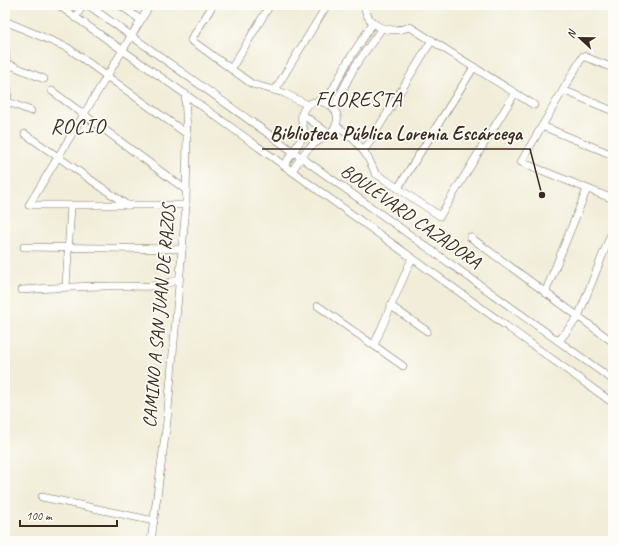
<svg xmlns="http://www.w3.org/2000/svg" width="618" height="546" font-family="Caveat,sans-serif">
<rect width="100%" height="100%" fill="#fdfcf7"/>
<filter id="ink" filterUnits="userSpaceOnUse"><feTurbulence type="fractalNoise" baseFrequency=".025" numOctaves="2"/><feDisplacementMap in="SourceGraphic" scale="8" xChannelSelector="R" yChannelSelector="G"/><feConvolveMatrix kernelMatrix="1 2 1 2 8 2 1 2 1" color-interpolation-filters="sRGB"/></filter>
<filter id="wash" filterUnits="userSpaceOnUse"><feTurbulence type="fractalNoise" baseFrequency=".012" numOctaves="4" result="noise"/><feDisplacementMap in="SourceGraphic" scale="16" xChannelSelector="R" yChannelSelector="G"/><feGaussianBlur stdDeviation="0.9" result="paint"/><feColorMatrix in="noise" values="0 0 0 0 0 0 0 0 0 0 0 0 0 0 0 0 0 1.4 0 .05"/><feComposite in="paint" operator="in"/></filter>
<g filter="url(#wash)">
<rect width="100%" height="100%" fill="#f1edd8"/>
</g>
<g filter="url(#ink)">
<g fill="none" stroke-linecap="round" stroke-linejoin="round">
<!-- minor casing -->
<g stroke="#7b6e5f" stroke-width="8">
<g id="minor">
<polyline points="58,5 185,94 613,403"/>
<polyline points="88,5 613,380"/>
<polyline points="120,5 141,20"/>
<polyline points="213,5 191,40 252,84 284,93 308,105"/>
<path d="M364,5C368,29 390,34 410,27L534,105"/>
<polyline points="75,18 83,5"/>
<polyline points="5,21 68,48 187,134"/>
<polyline points="5,46 8,102 31,111"/>
<polyline points="6,63 44,79"/>
<polyline points="613,68 583,56 521,162 613,199"/>
<polyline points="231,69 270,5"/>
<polyline points="275,90 327,5"/>
<polyline points="563,90 613,111"/>
<polyline points="52,91 186,190"/>
<polyline points="326,102 348,61 373,23"/>
<polyline points="333,108 355,66 382,28"/>
<polyline points="302,114 329,134"/>
<path d="M336,126C355,137 367,152 375,173L440,216L515,93"/>
<polyline points="542,126 613,155"/>
<polyline points="25,134 127,205"/>
<polyline points="364,151 432,40"/>
<path d="M284,166L304,135C305,128 300,122 302,114C308,91 345,103 336,125C332,135 316,141 308,149C302,155 297,164 292,171"/>
<polyline points="398,188 474,67"/>
<polyline points="29,205 150,5"/>
<polyline points="29,205 186,205"/>
<polyline points="470,237 613,342"/>
<polyline points="24,247 182,249"/>
<polyline points="66,286 71,206"/>
<path d="M22,290C51,288 80,286 109,286C133,285 156,290 179,279"/>
<polyline points="545,293 587,189"/>
<polyline points="318,306 403,366"/>
<polyline points="391,306 427,331"/>
<polyline points="559,341 578,317 613,229"/>
<polyline points="374,345 412,258"/>
<polyline points="42,497 154,521"/>
<polyline points="151,541 167,421 186,205 187,134 185,94"/>
</g>
</g>
<!-- minor -->
<use href="#minor" stroke="#fff" stroke-width="7"/>
</g>
</g>
<g text-anchor="middle" dominant-baseline="central" stroke-width="3.5" stroke-linejoin="round" paint-order="stroke">
<!-- street labels -->
<g font-size="19" fill="#3b2a1e" stroke="#fdfcf7">
<text transform="translate(411 216) rotate(35)">BOULEVARD CAZADORA</text>
<text transform="translate(159 316) rotate(-85)">CAMINO A SAN JUAN DE RAZOS</text>
</g>
<!-- quarter labels -->
<g font-size="21" letter-spacing="1" fill="#3b2a1e" stroke="#fdfcf7">
<text x="359" y="99">FLORESTA</text>
<text x="78" y="126">ROCIO</text>
</g>
</g>
<!-- callouts -->
<path fill="none" stroke="#3b2a1e" stroke-width="1.5" d="M542 195L530 149H262"/>
<circle fill="#3b2a1e" stroke="#fdfcf7" stroke-width="1.5" cx="542" cy="195" r="4"/>
<g font-size="20" text-anchor="middle" font-weight="bold" fill="#3b2a1e" stroke="#fdfcf7" stroke-width="3.5" stroke-linejoin="round" paint-order="stroke">
<text x="396" y="140">Biblioteca Pública Lorenia Escárcega</text>
</g>
<!-- margin -->
<rect width="618" height="546" fill="none" stroke="#fdfcf7" stroke-width="20"/>
<!-- north arrow -->
<g transform="translate(580 38) rotate(292)" stroke="#fdfcf7" stroke-width="3" paint-order="stroke">
<path d="M0-3L7 15L0 10L-7 15Z" fill="#3b2a1e"/>
<text y="-6" font-size="11" font-weight="bold" text-anchor="middle" fill="#3b2a1e">N</text>
</g>
<!-- scale -->
<path d="M20 520v6h97v-6" fill="none" stroke="#3b2a1e" stroke-width="2"/>
<text x="26" y="520" font-size="12" fill="#3b2a1e" stroke="#fdfcf7" stroke-width="3" paint-order="stroke">100 m</text>
</svg>
